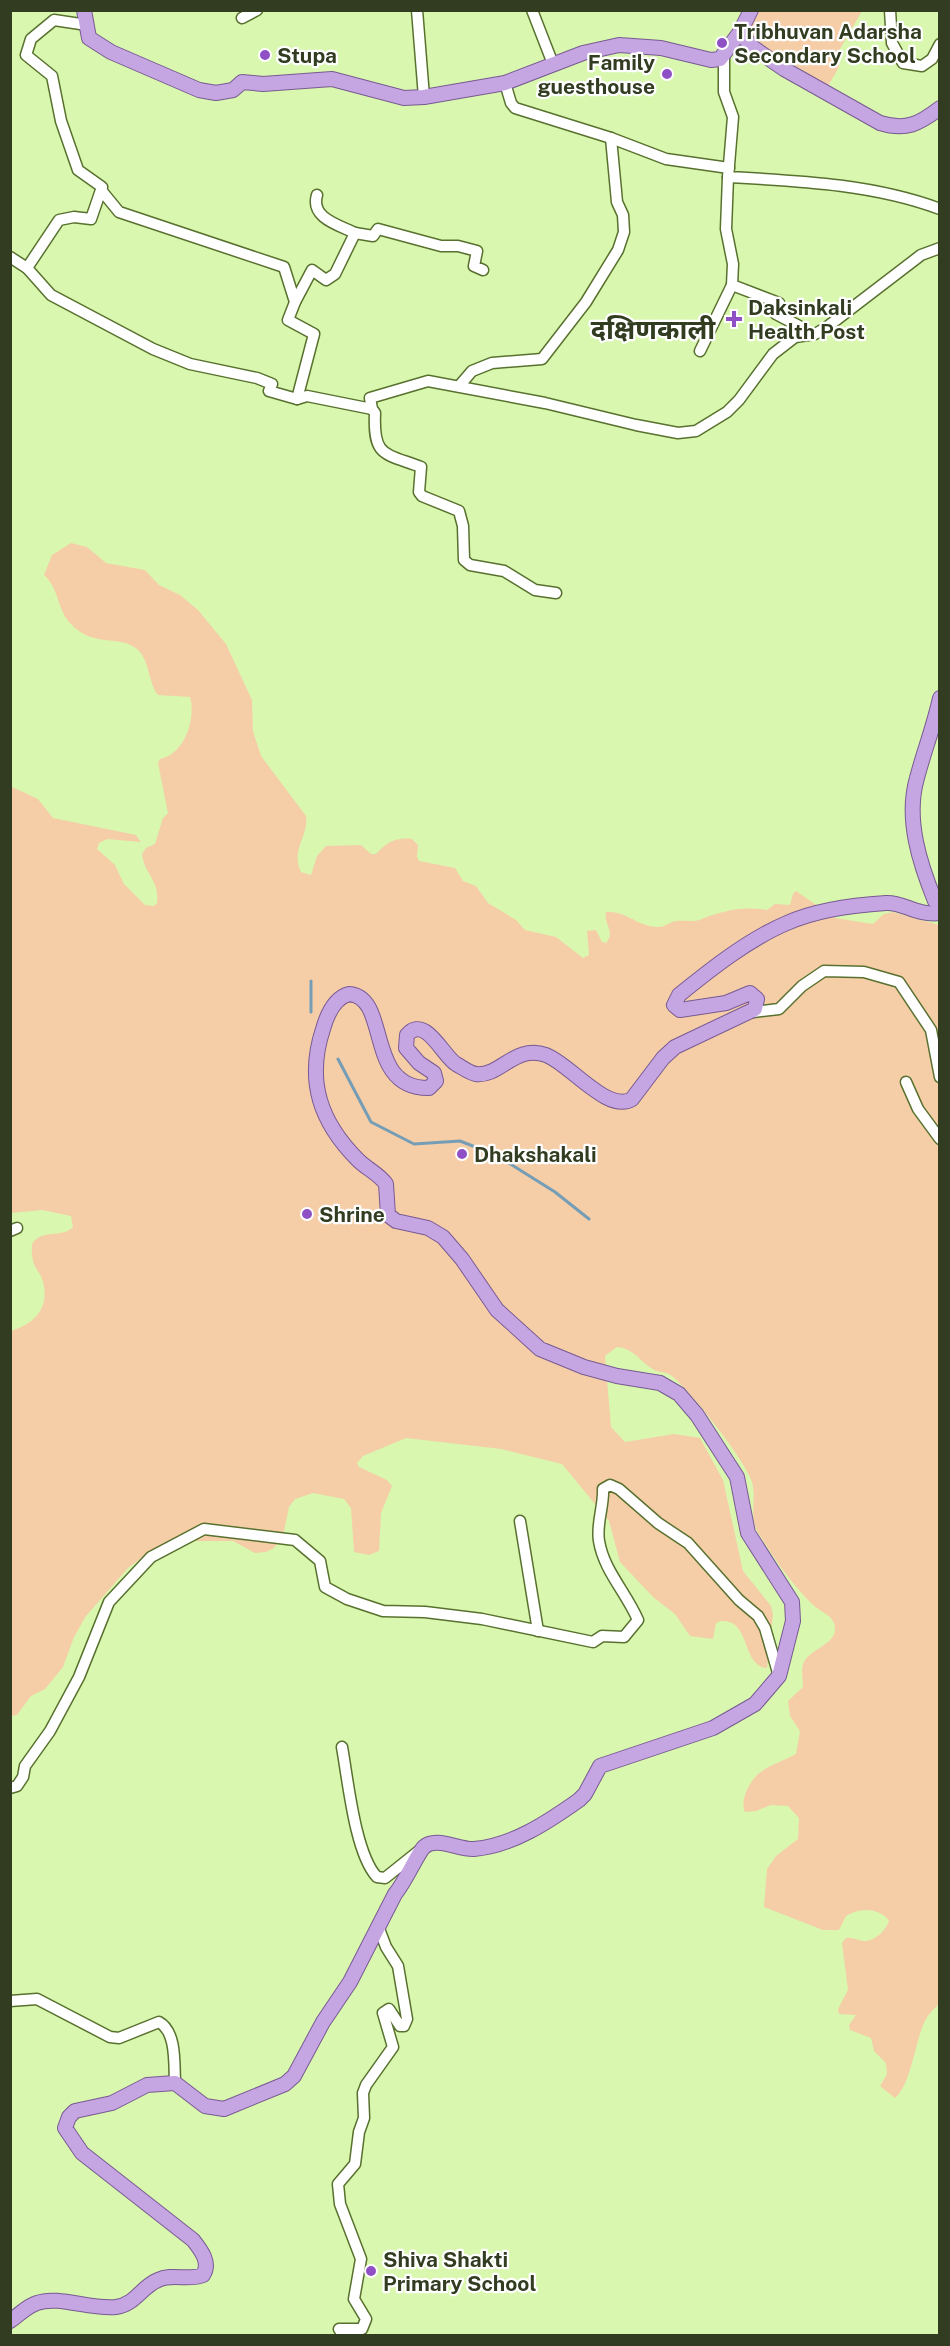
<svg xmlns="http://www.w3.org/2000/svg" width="950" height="2346" font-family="'Public Sans','Noto Sans Devanagari',sans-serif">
<rect width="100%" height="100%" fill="#d9f7af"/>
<!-- green -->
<g fill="#f5cea8">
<polygon points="751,11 862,11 840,49 839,67 828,86 740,32"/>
<path d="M71,543L87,547L106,563L145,570L159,585L180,595L198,610L226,644L252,700L253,731L261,756L306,816C309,837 290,850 301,872L311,875L317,856L326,846L361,845L371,854H376C386,843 396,837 412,839L418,845L417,857L419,861L455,868L463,881L476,886L488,903L516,920L525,930L556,937L583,958L589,955L587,931L596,930L602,942L606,943C616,931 603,924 606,912C625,910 639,928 659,927C665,927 670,922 676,921C684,920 692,922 699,920C722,911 742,906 767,910L775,904L790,905L793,894L796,891L835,918L873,924L884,914L893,912L939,925L940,2003C935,2008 928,2014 925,2021C915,2041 911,2085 895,2098L880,2086L887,2074L886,2063L874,2051L871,2038L850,2030L849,2025L856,2015L839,2014L838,2009L848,1990L842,1943L846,1938C854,1937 860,1942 867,1941C877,1939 887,1929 889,1920C878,1908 860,1907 846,1916L839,1930H823L764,1907L767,1869L776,1856L798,1839L799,1818L788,1806L771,1805L756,1811L745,1812C739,1800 751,1778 762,1771C772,1764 785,1760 796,1754L800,1731L790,1716L788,1701L803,1687C803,1679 801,1671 803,1664C808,1649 836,1645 835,1628C834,1614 819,1612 811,1603C790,1582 774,1558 759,1534C747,1516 759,1496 750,1477C738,1452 693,1394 672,1376C666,1371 657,1373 651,1368C638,1359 634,1349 617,1347L605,1356L611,1427L625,1442L674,1434L700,1438L723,1480L743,1571L771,1606L773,1615L767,1668C741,1666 751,1619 721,1621L716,1623L713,1639L690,1636L675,1614L653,1597L620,1562L609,1521L562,1464L501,1449L406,1438L363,1456L357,1463L359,1467L387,1480L392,1486L381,1513L379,1551L369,1555L354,1552L351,1508L344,1499L313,1493L295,1499L289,1507L283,1536L274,1548L266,1552L255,1553L233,1541H176L148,1553L128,1568L86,1616L74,1637L63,1667L45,1689L31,1696L17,1715L11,1716V1331C31,1325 48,1312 44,1287C42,1269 30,1271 32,1244C42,1228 61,1239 73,1227L71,1216L42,1210L11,1213L10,786L38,799L53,818L136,835L141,842L107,839L99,843L97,849L115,865L124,884L145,905L154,906L157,903C160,880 144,874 142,854L146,848L155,844L163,818L168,813L158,763L160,759C185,754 196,719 190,697L158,695C148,683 150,660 137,649C119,634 94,649 70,623C57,609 59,588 44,575L52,555Z"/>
</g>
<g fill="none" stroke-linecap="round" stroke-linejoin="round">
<!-- stream -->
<g stroke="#759db5" stroke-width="3">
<polyline points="311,981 311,1012"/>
<polyline points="338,1059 371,1122 414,1144 460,1141 496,1155 555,1192 589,1219"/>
</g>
<!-- minor casing -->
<g stroke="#58712e" stroke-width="13">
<g id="minor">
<polyline points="417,10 424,97"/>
<polyline points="532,10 553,64"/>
<polyline points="890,10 892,43 903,63 922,66 932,59 940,44"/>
<polyline points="242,18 257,10"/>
<polyline points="87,25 54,20 31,39 26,55 52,76 61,121 78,170 102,187 91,219 74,217 59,220 27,268 51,295 153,349 190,364 257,378 272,384 269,391 297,399 307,396 372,409 370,398 428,381 545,403 636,425 678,433 696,431 727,412 739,400 773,354 795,337 815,334 827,327 921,255 940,248"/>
<path d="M724,57V92L733,117L728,177C799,181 873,184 940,209"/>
<polyline points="505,83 511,103 515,108 611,138 666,159 729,168"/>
<polyline points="728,177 726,229 733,264 732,285 779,303 776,314 799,326 795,337"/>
<polyline points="101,190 119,212 284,267 295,302 288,320 314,334 297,399"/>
<polyline points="355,233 373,236 378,229 441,246 458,246 477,251 474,266 483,270"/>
<polyline points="10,257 27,268"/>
<path d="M295,302L312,270L326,280L335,274L355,233C339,225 310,218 317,195"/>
<polyline points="700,351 732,285"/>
<polyline points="460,385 472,371 492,363 542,359 586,302 618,250 624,232 623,215 617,202 611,138"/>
<path d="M372,409L375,413C373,457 384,453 421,467L419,492L422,496L459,511L463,526L464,560L470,565L504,571L535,590L556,593"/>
<polyline points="753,1012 779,1009 802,986 824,971 864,972 899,982 931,1030 940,1077"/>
<polyline points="906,1082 918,1109 940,1139"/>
<polyline points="10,1231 17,1228"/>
<polyline points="520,1521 538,1631"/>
<path d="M342,1747C348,1780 355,1854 377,1877L385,1878L420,1850"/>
<path d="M10,1788L17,1786L23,1777L25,1766L50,1731L79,1677L109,1602L151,1557L204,1529L295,1540L320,1561L325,1587L347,1599L383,1611L425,1612L482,1619L593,1642L602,1636L624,1637L638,1620C626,1592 604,1571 599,1541C596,1524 604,1506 603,1489L610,1485L619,1489L658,1523L688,1543L739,1600L758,1616L765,1628L779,1676"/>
<path d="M10,2001L37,1999L110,2037L119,2038L159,2022C177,2032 174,2065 175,2083"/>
<polyline points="344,2336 339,2329 362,2329 366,2319 354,2299 361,2259 340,2204 338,2184 355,2164 359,2132 364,2118 363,2093 366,2085 393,2047 383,2013 389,2009 400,2026 404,2026 407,2019 398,1966 386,1947 378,1926"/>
</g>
</g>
<!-- major casing -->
<g stroke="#785a92" stroke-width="16">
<g id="major">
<polyline points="84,10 89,38 111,52 199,90 216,93 233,90 242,82 263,84 332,79 404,98 424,97 505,83 583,53 619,45 661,48 711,60 720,59 740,32 751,10"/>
<path d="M740,32L751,46L784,69L880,123C906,131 919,124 940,108"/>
<path d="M940,698C934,726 924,751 917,778C905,819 920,864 935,901L940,903"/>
<path d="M10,2321C19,2315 27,2306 37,2303C58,2295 91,2310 116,2307C136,2304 141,2287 158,2280C172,2273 189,2281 203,2275C211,2263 201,2250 193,2240L82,2153L65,2128L69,2117L75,2111L112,2103L147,2085L175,2083L205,2106L224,2109L285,2084L294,2076L323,2022L350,1982L395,1894C406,1881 417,1854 424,1847C436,1836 459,1850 474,1849C512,1846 548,1822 579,1800L585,1794L600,1766L713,1728L755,1704L779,1676L793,1621L792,1602L748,1533L737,1477L697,1415L679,1394L660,1383L617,1376L584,1367L540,1349L497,1310L462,1259L443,1237L428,1228L396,1221L388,1215L386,1184C379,1174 367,1169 358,1160C320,1122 306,1081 323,1029C327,1015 334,998 349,994C391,997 364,1089 429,1088L436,1081L434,1073L419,1063L406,1048L407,1035C425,1014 443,1056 456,1064C462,1067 469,1073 476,1074C500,1077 515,1044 546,1055C570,1064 608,1114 632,1099L663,1058L675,1047L755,1009L757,999L750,993L726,1003L680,1010L674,1005L679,995C711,969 749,939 787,923C816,910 854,905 886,903C904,902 916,916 940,913"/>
</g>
</g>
<!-- minor -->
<use href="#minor" stroke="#fff" stroke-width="10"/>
<!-- major -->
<use href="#major" stroke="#c5a6e2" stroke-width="14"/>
</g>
<!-- markers -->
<g fill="#8f50c5" stroke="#fff" stroke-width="2">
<circle cx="722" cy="43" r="6"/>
<circle cx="265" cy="55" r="6"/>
<circle cx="667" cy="74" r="6"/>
<path d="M731 310h6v6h6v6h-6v6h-6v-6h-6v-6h6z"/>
<circle cx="462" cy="1154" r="6"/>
<circle cx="307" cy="1214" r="6"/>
<circle cx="371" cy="2271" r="6"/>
</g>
<g text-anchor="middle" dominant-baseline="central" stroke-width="4.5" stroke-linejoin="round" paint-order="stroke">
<!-- poi labels -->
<g font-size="21" font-weight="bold" fill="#313c20" stroke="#fff" text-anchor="start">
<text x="734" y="31">Tribhuvan Adarsha<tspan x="734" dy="24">Secondary School</tspan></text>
<text x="277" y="55">Stupa</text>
<text x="655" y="62" text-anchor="end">Family<tspan x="655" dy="24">guesthouse</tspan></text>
<text x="748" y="307">Daksinkali<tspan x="748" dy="24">Health Post</tspan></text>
<text x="474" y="1154">Dhakshakali</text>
<text x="319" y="1214">Shrine</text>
<text x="383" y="2259">Shiva Shakti<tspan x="383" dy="24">Primary School</tspan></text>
</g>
<!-- district labels -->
<g font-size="27" font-weight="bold" fill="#313c20" stroke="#fff">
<text x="653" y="329">दक्षि‍णकाली</text>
</g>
</g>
<!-- border -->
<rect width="950" height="2346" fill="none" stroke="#313c20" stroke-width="24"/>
</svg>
